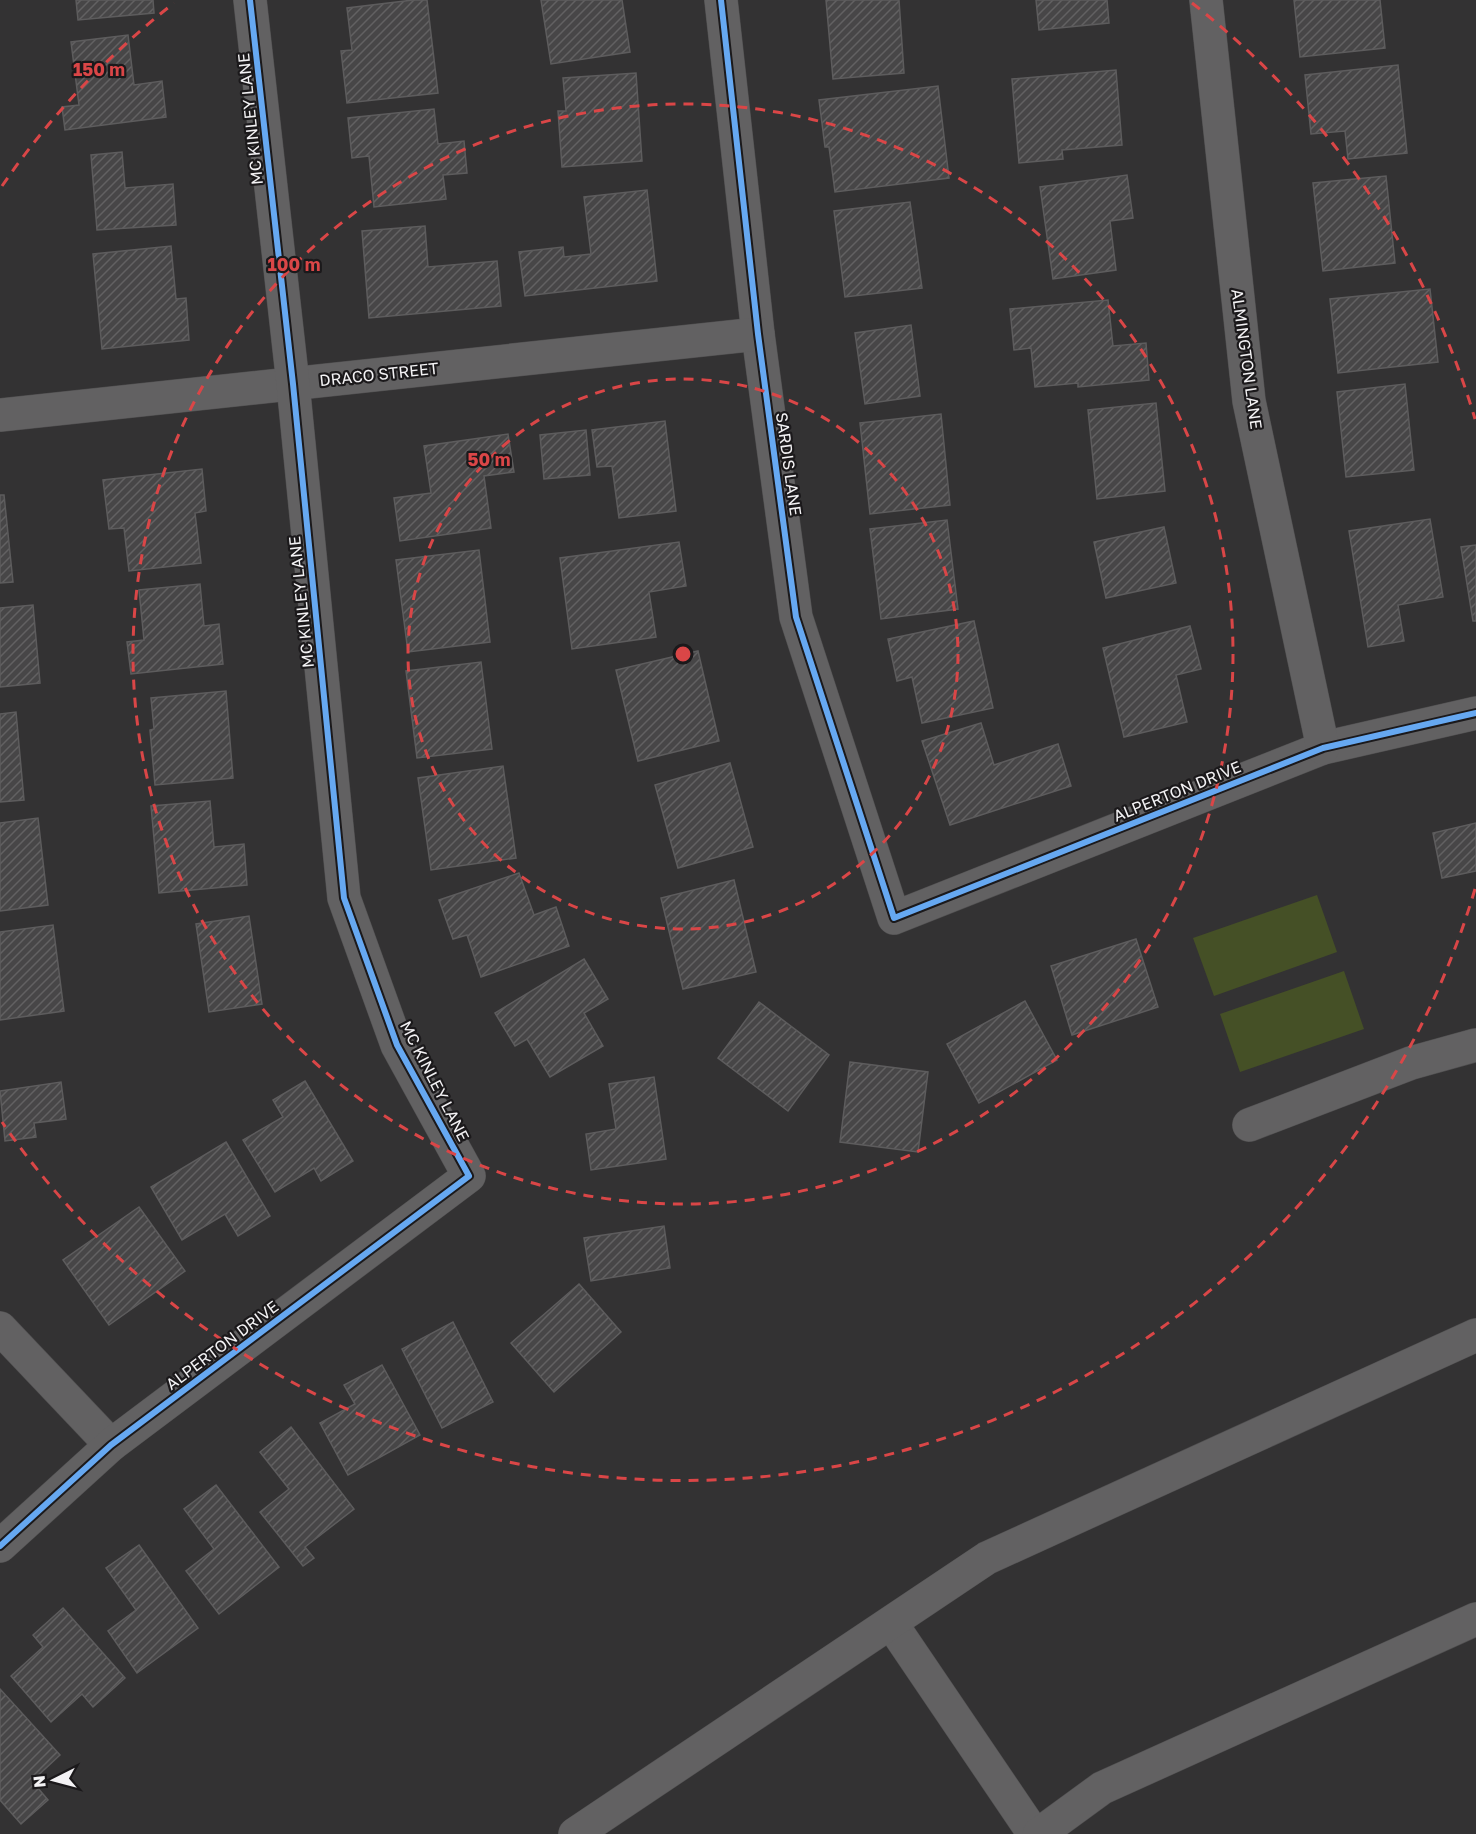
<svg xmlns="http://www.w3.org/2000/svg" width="1476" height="1834" font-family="'Golos Text',sans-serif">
<defs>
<pattern id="building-hatch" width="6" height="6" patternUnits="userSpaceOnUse" patternTransform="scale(1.5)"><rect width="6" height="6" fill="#474647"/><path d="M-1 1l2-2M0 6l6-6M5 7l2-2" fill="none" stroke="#626162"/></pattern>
</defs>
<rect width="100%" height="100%" fill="#333233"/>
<!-- green -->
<g fill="#455026">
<polygon points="1317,895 1337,952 1214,996 1193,938"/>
<polygon points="1344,971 1364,1029 1240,1072 1220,1014"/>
</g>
<!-- building -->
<g fill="url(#building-hatch)" stroke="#5d5c5d" stroke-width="1.5">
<polygon points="76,0 153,0 154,13 78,20"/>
<polygon points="413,0 427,0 438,93 347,103 341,51 352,50 347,8"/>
<polygon points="541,0 622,0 630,52 551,64"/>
<polygon points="826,0 899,0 904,73 833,79"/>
<polygon points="1036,0 1107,0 1109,23 1039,30"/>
<polygon points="1294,0 1380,0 1385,48 1300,57"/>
<polygon points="128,35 134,85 162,81 166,117 65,130 62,107 79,105 71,42"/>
<polygon points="1398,65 1407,153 1348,159 1345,131 1311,134 1305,75"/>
<polygon points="1116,70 1122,145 1062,150 1063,159 1019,163 1012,79"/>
<polygon points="636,73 642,161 562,167 558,111 566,111 563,78"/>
<polygon points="938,86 949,178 835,192 829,147 825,147 819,100"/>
<polygon points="434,109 438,144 464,141 467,173 443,175 446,199 374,207 369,156 352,158 348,118"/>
<polygon points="122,152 125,188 173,184 176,225 97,230 91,155"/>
<polygon points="1127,175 1133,218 1110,221 1116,270 1053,279 1040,187"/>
<polygon points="1386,176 1395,263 1323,271 1313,183"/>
<polygon points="647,190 657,281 525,296 519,252 563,247 564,257 591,254 584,197"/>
<polygon points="910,202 922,288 845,297 834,211"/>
<polygon points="425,226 428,267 497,261 501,306 369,318 362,231"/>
<polygon points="171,246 176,299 186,298 189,340 102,349 93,254"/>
<polygon points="1430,289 1438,362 1338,373 1330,299"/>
<polygon points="1108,300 1113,346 1146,343 1149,380 1078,387 1078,383 1035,387 1031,348 1014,350 1010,309"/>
<polygon points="911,325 920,396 865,404 855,333"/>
<polygon points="1405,384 1414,470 1346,477 1337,392"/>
<polygon points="1156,403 1165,491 1097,499 1088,410"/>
<polygon points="941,414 950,505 870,514 860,423"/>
<polygon points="665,421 676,511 619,518 612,466 597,467 592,430"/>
<polygon points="586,430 590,475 544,479 540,435"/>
<polygon points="508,434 514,472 484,476 491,528 400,541 394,498 431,493 424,446"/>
<polygon points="202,469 206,511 195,513 201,563 129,571 124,528 109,529 103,480"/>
<polygon points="0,495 4,495 13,582 0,583"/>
<polygon points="1430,519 1443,597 1398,605 1404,641 1368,647 1349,531"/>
<polygon points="947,520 958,609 881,619 870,529"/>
<polygon points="1164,527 1176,583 1106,598 1094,542"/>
<polygon points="679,542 686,586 649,592 656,637 572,649 560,558"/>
<polygon points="1476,545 1476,621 1473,621 1461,547"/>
<polygon points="479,550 490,642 408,652 396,560"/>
<polygon points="200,584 204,626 219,624 223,664 131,674 127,642 144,640 139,590"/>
<polygon points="33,605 40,683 0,687 0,608"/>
<polygon points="974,621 993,708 922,723 912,677 897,681 888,639"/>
<polygon points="1190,626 1201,669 1176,675 1187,722 1124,737 1103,648"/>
<polygon points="698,651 719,741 638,761 616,670"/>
<polygon points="481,662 492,749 417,758 406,671"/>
<polygon points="226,691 233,778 155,785 150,730 154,729 151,698"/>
<polygon points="16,712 24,800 0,802 0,714"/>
<polygon points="981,723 994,765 1058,744 1071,786 950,825 922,741"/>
<polygon points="730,763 753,847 678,868 655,785"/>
<polygon points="503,766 516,858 431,870 418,778"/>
<polygon points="210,801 214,847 244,844 247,885 159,893 151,806"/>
<polygon points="38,818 48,905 0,911 0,823"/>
<polygon points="1476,823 1476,871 1442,878 1433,833"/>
<polygon points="519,873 534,915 556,907 569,946 481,977 467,935 453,939 439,900"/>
<polygon points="734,880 756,972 683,989 661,898"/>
<polygon points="249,916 262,1004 209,1012 196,924"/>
<polygon points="53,925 64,1011 0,1020 0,932"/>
<polygon points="1136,939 1158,1007 1072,1035 1051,966"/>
<polygon points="584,959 608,999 584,1013 603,1046 550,1077 527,1039 515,1046 495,1013"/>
<polygon points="1025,1001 1057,1060 979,1103 947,1044"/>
<polygon points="759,1002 829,1055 788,1111 718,1058"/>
<polygon points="850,1062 928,1072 918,1152 840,1142"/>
<polygon points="654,1077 666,1159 591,1170 586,1134 616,1129 609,1084"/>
<polygon points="305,1081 353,1161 321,1181 314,1168 275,1192 243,1140 283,1117 273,1100"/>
<polygon points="61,1082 66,1119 34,1123 36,1137 5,1141 0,1091"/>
<polygon points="226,1142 270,1216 238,1236 225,1214 182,1240 151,1187"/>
<polygon points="139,1207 185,1271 109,1325 63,1260"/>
<polygon points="664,1226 670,1268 591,1281 584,1238"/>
<polygon points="579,1284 621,1332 554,1392 511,1343"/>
<polygon points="453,1322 493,1402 442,1428 402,1349"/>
<polygon points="382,1365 420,1435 348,1475 320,1423 355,1404 344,1385"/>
<polygon points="291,1427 354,1509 305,1547 314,1558 303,1566 260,1512 289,1489 260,1452"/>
<polygon points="216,1485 279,1567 219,1614 186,1571 214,1549 184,1509"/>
<polygon points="139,1545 198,1628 137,1673 108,1631 136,1610 106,1568"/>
<polygon points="63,1608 125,1678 93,1707 82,1694 51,1722 11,1676 43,1647 33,1635"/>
<polygon points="0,1689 60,1755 32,1781 48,1800 21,1824 0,1800"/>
</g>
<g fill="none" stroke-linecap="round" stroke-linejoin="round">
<!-- minor casing -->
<g stroke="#4f4e4f" stroke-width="34">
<g id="minor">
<polyline points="721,0 758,334 796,617 894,918 1323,748 1476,713"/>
<polyline points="1206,0 1249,401 1323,748"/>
<polyline points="0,415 758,334"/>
<polyline points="1249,1125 1411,1063 1476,1045"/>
<polyline points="0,1328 111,1445"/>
<polyline points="0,1546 111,1445 469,1176 397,1045 344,898 293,384 250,0"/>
<polyline points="891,1623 1034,1834"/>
<polyline points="575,1834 987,1558 1476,1335"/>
<polyline points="1039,1834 1102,1788 1476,1619"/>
</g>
</g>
<!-- minor -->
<use href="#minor" stroke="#626162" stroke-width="33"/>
<!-- cycleway casing -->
<g stroke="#1b191b" stroke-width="10">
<g id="cycleway">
<polyline points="721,0 758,334 796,617 894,918 1323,748 1476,713"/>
<polyline points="0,1546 111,1445 469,1176 397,1045 344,898 293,384 250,0"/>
</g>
</g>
<!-- cycleway -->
<use href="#cycleway" stroke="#66a8f1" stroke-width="6"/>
</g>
<!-- distance rings -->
<g fill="none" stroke="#da4647" stroke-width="3" stroke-dasharray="10 8">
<circle cx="683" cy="654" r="275"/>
<circle cx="683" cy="654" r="550"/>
<path d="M1475 889A826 826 0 0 1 2 1122M2 186A826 826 0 0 1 174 3M1192 3A826 826 0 0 1 1475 419"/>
</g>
<g text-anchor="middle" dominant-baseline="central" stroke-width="4.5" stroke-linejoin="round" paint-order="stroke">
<!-- street labels -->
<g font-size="16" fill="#f3f2f4" stroke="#1b191b">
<text transform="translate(250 119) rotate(-96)">MC KINLEY LANE</text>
<text transform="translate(1247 359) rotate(82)">ALMINGTON LANE</text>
<text transform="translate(379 374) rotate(-6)">DRACO STREET</text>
<text transform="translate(789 464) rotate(82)">SARDIS LANE</text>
<text transform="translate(301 602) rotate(-96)">MC KINLEY LANE</text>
<text transform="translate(1177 791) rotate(-22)">ALPERTON DRIVE</text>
<text transform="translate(435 1081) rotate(63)">MC KINLEY LANE</text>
<text transform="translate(222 1345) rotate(-37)">ALPERTON DRIVE</text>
</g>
</g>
<circle cx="683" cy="654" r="9" fill="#da4647" stroke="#1b191b" stroke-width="3"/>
<g font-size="18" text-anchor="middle" font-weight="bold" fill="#da4647" stroke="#1b191b" stroke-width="4.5" stroke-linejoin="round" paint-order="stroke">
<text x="99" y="76">150 m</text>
<text x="294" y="271">100 m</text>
<text x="489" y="466">50 m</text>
</g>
<!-- north arrow -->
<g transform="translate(54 1780) rotate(264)" stroke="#1b191b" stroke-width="4.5" paint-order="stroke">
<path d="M0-4.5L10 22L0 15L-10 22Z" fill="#f3f2f4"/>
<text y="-9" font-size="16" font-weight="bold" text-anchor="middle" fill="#f3f2f4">N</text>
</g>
</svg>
